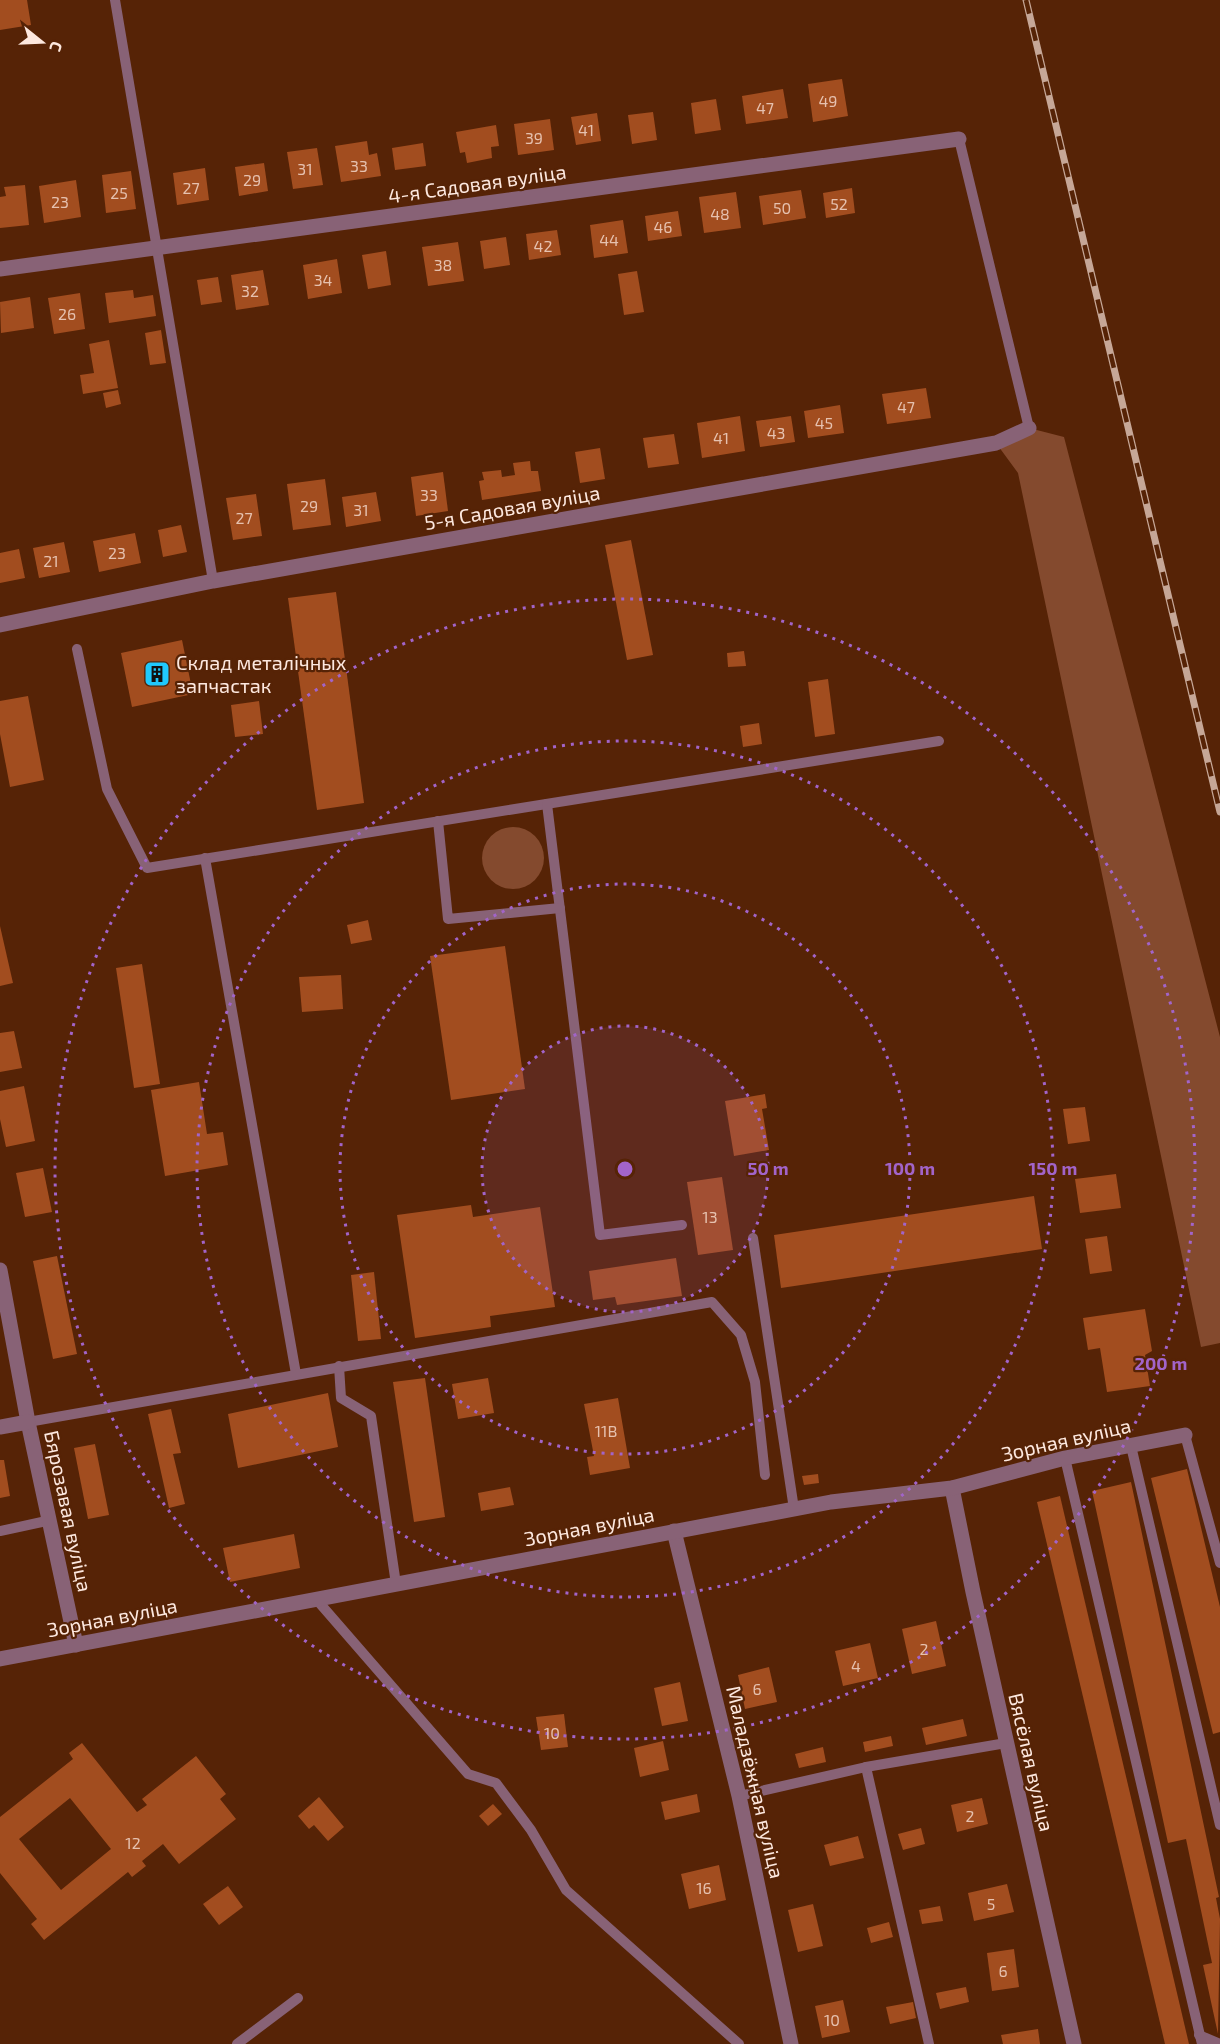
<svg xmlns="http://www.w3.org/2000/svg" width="1220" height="2044" font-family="'Exo 2',sans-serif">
<rect width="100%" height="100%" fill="#562306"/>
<!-- green -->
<g fill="#844a2e">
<polygon points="1029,428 1064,437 1220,1037 1220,1343 1201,1347 1018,473 996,443"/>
<circle cx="513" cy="858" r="31"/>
</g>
<!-- building -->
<g fill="#a24d1f" fill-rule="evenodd">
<polygon points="0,0 27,0 31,25 0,30"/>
<polygon points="842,79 848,116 813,122 808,84"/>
<polygon points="783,89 788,118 746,124 742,96"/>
<polygon points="716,99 721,130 695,134 691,103"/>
<polygon points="653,112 657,140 632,144 628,115"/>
<polygon points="597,113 601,141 576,145 571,117"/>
<polygon points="550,119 554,150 518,155 514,124"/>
<polygon points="496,125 499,146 491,147 492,158 467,163 465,152 460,153 456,132"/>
<polygon points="367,141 369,155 377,153 381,176 341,182 335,146"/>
<polygon points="423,143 426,166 395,170 392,148"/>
<polygon points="317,148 323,185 293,189 287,152"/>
<polygon points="264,163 268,191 239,196 235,167"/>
<polygon points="205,168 209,200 177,205 173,173"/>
<polygon points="131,171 136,209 106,213 102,175"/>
<polygon points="76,180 81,217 44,223 39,186"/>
<polygon points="25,185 29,225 0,228 0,197 6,196 4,187"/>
<polygon points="852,188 855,213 826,218 823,193"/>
<polygon points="801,190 806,218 763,225 759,196"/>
<polygon points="736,192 741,228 704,233 699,197"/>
<polygon points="678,211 682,236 648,241 645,216"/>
<polygon points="623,220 628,253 594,258 590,225"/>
<polygon points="557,230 561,255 529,260 526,234"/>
<polygon points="506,237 510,265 484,269 480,241"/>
<polygon points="458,242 464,281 428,286 422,247"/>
<polygon points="386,251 391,285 368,289 362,255"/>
<polygon points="337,259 342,293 308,299 303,265"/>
<polygon points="263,270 269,305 236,310 231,275"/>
<polygon points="637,271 644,312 624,315 618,274"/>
<polygon points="218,277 222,302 201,305 197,280"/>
<polygon points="133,290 134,298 153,295 156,316 109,323 105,293"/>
<polygon points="80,293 85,329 54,334 48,298"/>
<polygon points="30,297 34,328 1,333 0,302"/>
<polygon points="161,330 166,363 150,365 145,333"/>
<polygon points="109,340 118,388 83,394 80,375 94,373 89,344"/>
<polygon points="926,388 931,418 887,424 882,394"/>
<polygon points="118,390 121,404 106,408 103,393"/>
<polygon points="840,405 844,433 808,438 804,411"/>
<polygon points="740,416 745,451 702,458 697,423"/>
<polygon points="791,416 795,442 760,447 756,421"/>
<polygon points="674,434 679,464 648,468 643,438"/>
<polygon points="600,448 605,479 580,483 575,452"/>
<polygon points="530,461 531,471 538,471 541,491 482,500 479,481 484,480 482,472 501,470 502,477 515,475 513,463"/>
<polygon points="443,472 448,511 416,516 411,477"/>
<polygon points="325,479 331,525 293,530 287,484"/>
<polygon points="376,492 381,521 346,527 342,497"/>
<polygon points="256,494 262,536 233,540 226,498"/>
<polygon points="181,525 187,552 163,557 158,530"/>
<polygon points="135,533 141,563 99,572 93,541"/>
<polygon points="631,540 653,655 627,660 605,545"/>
<polygon points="64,542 70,572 39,578 33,548"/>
<polygon points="19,549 25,578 0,583 0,553"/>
<polygon points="336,592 364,803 317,810 288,598"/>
<polygon points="182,640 193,694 132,707 121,653"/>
<polygon points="744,651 746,666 728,667 727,653"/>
<polygon points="828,679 835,734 815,737 808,682"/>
<polygon points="28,696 44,780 10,787 0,734 0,701"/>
<polygon points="259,701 263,734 235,737 231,705"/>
<polygon points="759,723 762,744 743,747 740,726"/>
<polygon points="368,920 372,940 351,944 347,925"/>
<polygon points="0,926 13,983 0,986"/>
<polygon points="505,946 525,1089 451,1100 430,956"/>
<polygon points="142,964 160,1084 134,1088 116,968"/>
<polygon points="341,975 343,1009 302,1012 299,977"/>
<polygon points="14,1031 22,1068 0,1072 0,1033"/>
<polygon points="199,1082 207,1134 223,1132 228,1165 165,1176 151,1090"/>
<polygon points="24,1086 35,1141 6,1147 0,1119 0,1091"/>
<polygon points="765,1094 767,1108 762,1109 769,1150 734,1156 725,1101"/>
<polygon points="1085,1107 1090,1141 1068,1144 1063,1109"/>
<polygon points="43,1168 52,1212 25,1217 16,1173"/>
<polygon points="1116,1174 1121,1208 1080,1213 1075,1179"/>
<polygon points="722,1177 733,1250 698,1255 687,1182"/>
<polygon points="1034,1196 1042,1249 781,1288 774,1235"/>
<polygon points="471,1205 473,1217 540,1207 555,1307 490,1316 491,1327 415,1338 397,1215"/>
<polygon points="1107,1236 1112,1271 1090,1274 1085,1239"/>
<polygon points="57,1256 77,1354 53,1359 33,1261"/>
<polygon points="676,1258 682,1296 617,1305 615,1297 593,1300 589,1271"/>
<polygon points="374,1272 381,1339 358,1341 351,1275"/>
<polygon points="1145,1309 1152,1351 1145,1355 1150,1386 1107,1392 1100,1348 1088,1350 1083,1318"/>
<polygon points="425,1378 445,1517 414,1522 393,1382"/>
<polygon points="488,1378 494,1413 458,1419 452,1384"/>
<polygon points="328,1393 338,1447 238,1468 228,1414"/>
<polygon points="618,1398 630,1468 590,1475 587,1457 594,1456 584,1404"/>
<polygon points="171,1409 181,1453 173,1454 185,1504 169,1508 148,1414"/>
<polygon points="95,1444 109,1515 88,1519 74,1448"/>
<polygon points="0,1460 4,1460 10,1496 0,1498"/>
<polygon points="1187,1469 1220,1607 1220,1732 1213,1734 1151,1478"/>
<polygon points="818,1474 819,1483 804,1485 802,1476"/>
<polygon points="1131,1482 1219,1897 1216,1898 1220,1919 1218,2034 1203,1965 1212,1963 1186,1839 1168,1843 1092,1491"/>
<polygon points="510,1487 514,1505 481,1511 478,1493"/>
<polygon points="1060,1496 1189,2044 1165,2044 1037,1502"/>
<polygon points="294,1534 300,1568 230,1582 223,1548"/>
<polygon points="936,1621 946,1666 912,1674 902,1629"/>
<polygon points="870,1643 878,1678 843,1686 835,1651"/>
<polygon points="769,1667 777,1702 745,1709 738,1675"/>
<polygon points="680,1682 688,1721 662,1726 654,1688"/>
<polygon points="564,1714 568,1747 541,1750 536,1717"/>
<polygon points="963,1719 967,1736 926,1745 922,1728"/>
<polygon points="891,1736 893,1746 865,1752 863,1742"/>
<polygon points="663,1741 669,1770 640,1777 634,1748"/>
<path d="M82,1743L137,1812L147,1805L142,1799L196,1756L226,1794L220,1799L236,1819L179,1864L163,1844L142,1861L146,1866L132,1877L128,1872L44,1940L31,1924L37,1919L0,1873V1817L73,1759L69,1753ZM70,1798L111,1849L61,1890L19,1839Z"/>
<polygon points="823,1747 826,1762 799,1768 795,1754"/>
<polygon points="697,1794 700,1812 665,1820 661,1802"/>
<polygon points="319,1797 344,1827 328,1841 314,1825 309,1829 298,1816"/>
<polygon points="982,1798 988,1824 957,1832 951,1805"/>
<polygon points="493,1804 502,1814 488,1826 479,1816"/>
<polygon points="921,1828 925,1844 903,1850 898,1834"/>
<polygon points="858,1836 864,1858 830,1866 824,1845"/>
<polygon points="719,1865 726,1900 689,1909 681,1874"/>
<polygon points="1007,1884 1014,1912 974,1921 968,1893"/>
<polygon points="228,1886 243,1907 219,1925 203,1904"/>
<polygon points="813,1904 823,1946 798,1952 788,1910"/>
<polygon points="940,1906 943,1921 922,1924 919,1910"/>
<polygon points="889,1922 893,1937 871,1943 867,1928"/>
<polygon points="1014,1949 1019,1987 992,1991 987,1953"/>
<polygon points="966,1987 969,2002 940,2009 936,1993"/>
<polygon points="843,2000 850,2032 822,2038 815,2006"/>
<polygon points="913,2002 916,2018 890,2024 886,2007"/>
<polygon points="1038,2029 1040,2044 1003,2044 1001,2035"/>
</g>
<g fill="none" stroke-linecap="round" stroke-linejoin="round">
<!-- service -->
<g stroke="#886276" stroke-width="10">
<polyline points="115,0 213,581"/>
<polyline points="959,139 1029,428"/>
<polyline points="77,649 107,789 147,868 939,741"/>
<polyline points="547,804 600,1235 682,1225"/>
<polyline points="438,821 448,919 560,908"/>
<polyline points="205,858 296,1374"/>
<polyline points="753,1238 794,1509"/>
<polyline points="339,1366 341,1398 371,1416 396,1584"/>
<polyline points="28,1422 712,1302 741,1335 755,1382 765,1475"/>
<polyline points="1185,1435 1220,1563"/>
<polyline points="1131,1446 1220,1825"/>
<polyline points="1065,1458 1202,2044"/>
<polyline points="0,1531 51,1520"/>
<polyline points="316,1599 468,1774 496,1783 531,1830 566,1890 739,2044"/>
<polyline points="866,1767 929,2044"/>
<polyline points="739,1796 866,1767 1006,1743"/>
<polyline points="1199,2035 1220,2044"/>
<polyline points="237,2044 298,1998"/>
</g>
<!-- minor -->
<g stroke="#886276" stroke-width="15">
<polyline points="0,269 959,139"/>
<polyline points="0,625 213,581 996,443 1029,428"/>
<polyline points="0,1270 28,1422 76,1645"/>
<polyline points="0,1427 28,1422"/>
<polyline points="952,1488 973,1592 1074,2044"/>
<polyline points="674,1531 739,1796 791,2044"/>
<polyline points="0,1659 831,1502 952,1488 1065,1458 1185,1435"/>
</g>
<!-- rail casing -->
<g stroke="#c6a797" stroke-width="7">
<polyline id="rail" points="1026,0 1220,812"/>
</g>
<!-- rail -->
<use href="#rail" stroke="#562306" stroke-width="4.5" stroke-dasharray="14" stroke-linecap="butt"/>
</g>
<!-- distance rings -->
<circle cx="625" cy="1169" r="143" fill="#a264c9" fill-opacity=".12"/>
<g fill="none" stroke="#a264c9" stroke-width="3" stroke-dasharray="3 6">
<circle cx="625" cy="1169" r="143"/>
<circle cx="625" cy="1169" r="285"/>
<circle cx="625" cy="1169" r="428"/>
<circle cx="625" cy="1169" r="570"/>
</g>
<!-- icons -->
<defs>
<g id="building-square" transform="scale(1.35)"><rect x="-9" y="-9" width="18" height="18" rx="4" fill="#20c9fd" stroke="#562306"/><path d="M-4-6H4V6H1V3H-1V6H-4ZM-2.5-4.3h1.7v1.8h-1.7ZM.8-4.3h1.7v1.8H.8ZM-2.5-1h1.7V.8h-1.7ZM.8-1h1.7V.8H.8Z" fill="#111"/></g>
</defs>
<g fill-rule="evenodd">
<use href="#building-square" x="157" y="674"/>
</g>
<g text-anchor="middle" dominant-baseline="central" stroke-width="4.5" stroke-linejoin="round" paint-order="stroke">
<!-- number labels -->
<g font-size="16" fill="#e6c1af">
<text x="828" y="100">49</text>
<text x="765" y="107">47</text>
<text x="586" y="129">41</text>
<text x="534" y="137">39</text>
<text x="359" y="165">33</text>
<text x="305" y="168">31</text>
<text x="252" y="179">29</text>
<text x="191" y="187">27</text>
<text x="119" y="192">25</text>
<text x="60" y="201">23</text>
<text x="839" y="203">52</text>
<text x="782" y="207">50</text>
<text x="720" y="213">48</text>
<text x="663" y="226">46</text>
<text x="609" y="239">44</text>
<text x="543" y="245">42</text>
<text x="443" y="264">38</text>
<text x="323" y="279">34</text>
<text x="250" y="290">32</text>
<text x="67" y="313">26</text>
<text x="906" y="406">47</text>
<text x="824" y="422">45</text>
<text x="776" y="432">43</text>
<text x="721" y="437">41</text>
<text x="429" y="494">33</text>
<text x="309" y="505">29</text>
<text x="361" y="509">31</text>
<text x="244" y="517">27</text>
<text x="117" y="552">23</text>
<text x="51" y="560">21</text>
<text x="710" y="1216">13</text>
<text x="606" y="1430">11В</text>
<text x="924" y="1648">2</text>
<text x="856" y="1665">4</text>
<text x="757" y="1688">6</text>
<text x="552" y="1732">10</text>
<text x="970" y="1815">2</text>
<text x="133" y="1842">12</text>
<text x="704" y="1887">16</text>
<text x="991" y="1903">5</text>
<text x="1003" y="1970">6</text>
<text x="832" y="2019">10</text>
</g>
<!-- street labels -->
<g font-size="20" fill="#fde8df" stroke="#562306">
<text transform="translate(477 183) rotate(-8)">4-я Садовая вуліца</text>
<text transform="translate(512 507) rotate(-10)">5-я Садовая вуліца</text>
<text transform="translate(1066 1439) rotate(-13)">Зорная вуліца</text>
<text transform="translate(69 1511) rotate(78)">Бярозавая вуліца</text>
<text transform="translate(589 1526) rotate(-11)">Зорная вуліца</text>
<text transform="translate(112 1617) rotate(-11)">Зорная вуліца</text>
<text transform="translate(1032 1762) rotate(77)">Вясёлая вуліца</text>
<text transform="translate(756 1782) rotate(77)">Маладзёжная вуліца</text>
</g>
<!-- poi labels -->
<g font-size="20" fill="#fde8df" stroke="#562306" text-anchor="start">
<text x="176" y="662">Склад металічных<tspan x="176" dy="23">запчастак</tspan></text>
</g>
</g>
<circle cx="625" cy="1169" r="9" fill="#a264c9" stroke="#562306" stroke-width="3"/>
<g font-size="18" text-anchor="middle" font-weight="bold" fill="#a264c9" stroke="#562306" stroke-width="4.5" stroke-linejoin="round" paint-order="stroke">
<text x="768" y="1175">50 m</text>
<text x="910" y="1175">100 m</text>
<text x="1053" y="1175">150 m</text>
<text x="1161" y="1370">200 m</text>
</g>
<!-- north arrow -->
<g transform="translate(42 42) rotate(108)" stroke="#562306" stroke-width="4.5" paint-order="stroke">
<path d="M0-4.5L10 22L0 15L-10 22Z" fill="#fde8df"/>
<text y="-9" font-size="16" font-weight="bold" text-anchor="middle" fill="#fde8df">С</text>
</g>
</svg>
